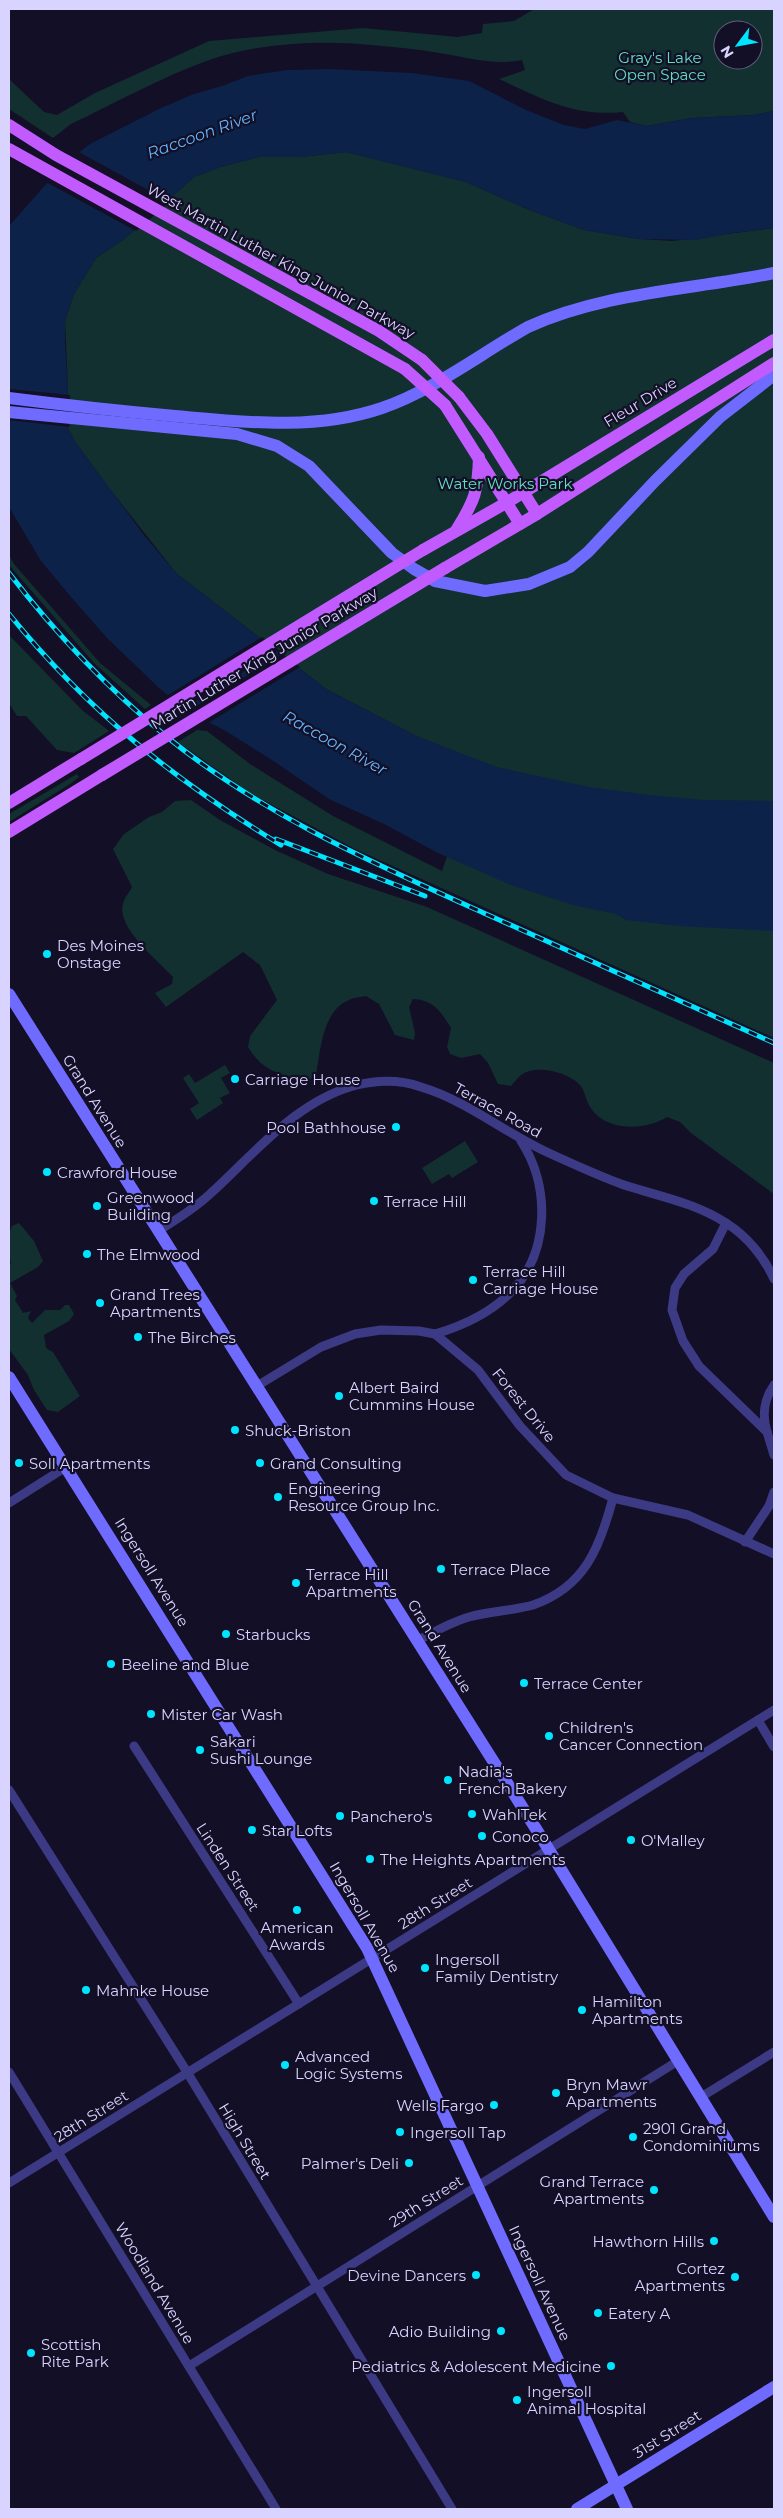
<svg xmlns="http://www.w3.org/2000/svg" width="783" height="2518" font-family="Montserrat,sans-serif">
<rect width="100%" height="100%" fill="#130f26"/>
<!-- green -->
<g fill="#12302f" fill-rule="evenodd">
<path d="M534,9H774V111L753,115L692,118L647,126L630,122L623,112C575,117 542,99 499,79L525,70L522,60C493,66 468,57 439,53C417,49 394,47 371,45C322,40 256,43 209,60C162,77 117,102 71,124L53,138L9,109V79L44,112L57,115L95,93L209,41L363,28L458,37L482,33L483,24L514,21ZM723,30H753V60H723Z"/>
<polygon points="346,152 466,182 527,209 584,230 639,239 673,241 774,228 774,1038 355,849 250,793 178,742 197,730 207,731 250,764 333,816 442,871 480,762 416,736 326,689 176,573 109,488 76,443 65,423 68,389 65,321 74,294 96,258 123,240 194,177 220,167 259,157 300,157"/>
<polygon points="9,555 14,564 100,663 151,705 145,709 94,663 9,565"/>
<polygon points="9,635 82,710 109,731 74,753 57,750 26,716 17,716 9,703"/>
<polygon points="77,774 79,777 70,784 9,822 9,814"/>
<path d="M191,800L220,820L275,850L328,874L427,907L774,1063V1194L691,1133L680,1122L667,1117C645,1131 603,1132 589,1105C585,1098 585,1090 579,1084C567,1072 536,1064 521,1075C518,1078 514,1082 511,1086L498,1084L488,1063L480,1054L461,1058L450,1054L447,1047L451,1028C441,1012 434,1000 413,999L409,1007L415,1033L414,1040L395,1035L379,1004L366,996C360,997 352,998 347,1001C322,1012 320,1054 316,1076L307,1081C280,1074 264,1073 248,1047L250,1036L277,1000L260,965L243,952L166,1007L155,993L172,984L173,977C160,962 116,928 123,904C124,898 129,893 132,887L113,849L124,834L149,817L162,812L175,801Z"/>
<polygon points="225,1065 230,1073 221,1078 230,1093 220,1098 223,1103 197,1120 190,1109 199,1103 183,1078 189,1074 195,1083"/>
<polygon points="465,1141 478,1162 452,1178 449,1174 432,1184 422,1168"/>
<path d="M19,1223L34,1241L43,1261L38,1267L10,1283L17,1296L15,1300L23,1313L31,1311L28,1318L32,1323L45,1310H60L65,1305H69L74,1314L69,1321L44,1335L46,1348L53,1352L80,1396L58,1412L47,1410L34,1390L28,1375L9,1349V1266L11,1263C8,1251 7,1237 12,1226Z"/>
</g>
<!-- water -->
<polygon fill="#0c2248" points="329,69 412,73 469,81 526,110 564,125 585,129 617,120 647,126 692,118 753,115 774,111 774,228 732,233 696,240 639,239 584,230 527,209 466,182 346,152 300,157 259,157 220,167 194,177 123,240 96,258 74,294 65,321 65,342 68,389 65,423 76,443 144,535 176,573 326,689 416,736 497,767 589,787 649,795 704,800 774,801 774,931 679,926 626,920 616,914 573,905 511,885 438,853 386,825 329,799 275,762 224,730 185,710 158,687 107,638 71,597 41,561 9,507 9,226 64,164 90,144 161,108 194,94 222,86 248,76 287,70"/>
<!-- pier -->
<g fill="#130f26">
<polygon points="77,151 170,202 136,231 46,182 62,163"/>
<polygon points="9,389 70,395 68,422 70,427 9,420"/>
<polygon points="262,637 279,650 181,710 165,697"/>
<polygon points="283,654 300,667 205,725 185,713"/>
</g>
<g fill="none" stroke-linecap="round" stroke-linejoin="round">
<!-- street -->
<g stroke="#3d3a85" stroke-width="9">
<polyline points="726,1223 713,1249 684,1274 675,1288 672,1310 683,1341 699,1366 767,1432 774,1455"/>
<path d="M158,1231C176,1220 195,1208 210,1194C254,1154 297,1100 357,1085C378,1080 401,1080 421,1087C468,1101 506,1134 551,1154C575,1165 599,1176 624,1185C658,1196 696,1203 726,1223C747,1236 764,1257 774,1279"/>
<path d="M435,1334C462,1326 492,1312 512,1291C550,1251 550,1185 521,1141"/>
<polyline points="257,1386 321,1347 355,1334 381,1330 419,1331 435,1334 478,1370 520,1426 566,1475 613,1498 688,1515 774,1554"/>
<path d="M767,1432C762,1416 764,1399 774,1385"/>
<polyline points="9,1503 66,1467"/>
<polyline points="745,1542 769,1506 774,1492"/>
<path d="M417,1641C434,1632 451,1622 469,1617C490,1611 512,1611 533,1605C585,1587 600,1547 613,1498"/>
<polyline points="758,1720 774,1747"/>
<polyline points="134,1746 299,2004"/>
<polyline points="9,1790 187,2072 452,2509"/>
<polyline points="9,2072 276,2509"/>
<polyline points="701,2097 774,2052"/>
<polyline points="9,2183 774,1710"/>
<polyline points="189,2366 678,2061"/>
</g>
<!-- secondary -->
<g stroke="#6f6bff" stroke-width="12">
<path d="M9,398C64,405 119,411 175,416C243,422 315,431 382,408C434,390 480,354 528,327C605,292 692,290 774,273"/>
<polyline points="9,412 237,434 277,446 309,466 392,553 414,569 435,581 485,591 529,584 570,567 588,552 655,481 720,417 774,375"/>
<polyline points="9,994 538,1832 774,2217"/>
<polyline points="9,1377 367,1948 627,2509"/>
<polyline points="577,2509 774,2387"/>
</g>
<!-- primary -->
<g stroke="#c25bff" stroke-width="12">
<polyline points="9,125 56,155 379,331 422,360"/>
<polyline points="9,149 405,369"/>
<polyline points="459,397 487,434 537,514"/>
<polyline points="445,405 520,524"/>
<path d="M457,529C475,500 478,491 479,457"/>
<polyline points="423,550 506,503 774,340"/>
<polyline points="445,568 537,514 774,363"/>
<polyline points="9,803 81,759"/>
<polyline points="9,832 102,775"/>
</g>
<!-- rail casing -->
<g stroke="#00e5ff" stroke-width="5">
<g id="rail">
<path d="M9,573C56,634 108,689 167,737C263,815 375,864 486,914C582,957 678,1000 774,1043"/>
<path d="M9,614C89,712 173,779 281,845"/>
<polyline points="276,839 425,896"/>
</g>
</g>
<!-- rail -->
<use href="#rail" stroke="#130f26" stroke-width="3" stroke-dasharray="9" stroke-linecap="butt"/>
<!-- primary-bridge -->
<g stroke="#c25bff" stroke-width="12">
<polyline points="422,360 459,397"/>
<polyline points="405,369 445,405"/>
<polyline points="81,759 423,550"/>
<polyline points="102,775 445,568"/>
</g>
</g>
<!-- markers -->
<g fill="#00e5ff" stroke="#130f26" stroke-width="2">
<circle cx="47" cy="954" r="5"/>
<circle cx="235" cy="1079" r="5"/>
<circle cx="396" cy="1127" r="5"/>
<circle cx="47" cy="1172" r="5"/>
<circle cx="374" cy="1201" r="5"/>
<circle cx="97" cy="1206" r="5"/>
<circle cx="87" cy="1254" r="5"/>
<circle cx="473" cy="1280" r="5"/>
<circle cx="100" cy="1303" r="5"/>
<circle cx="138" cy="1337" r="5"/>
<circle cx="339" cy="1396" r="5"/>
<circle cx="235" cy="1430" r="5"/>
<circle cx="19" cy="1463" r="5"/>
<circle cx="260" cy="1463" r="5"/>
<circle cx="278" cy="1497" r="5"/>
<circle cx="441" cy="1569" r="5"/>
<circle cx="296" cy="1583" r="5"/>
<circle cx="226" cy="1634" r="5"/>
<circle cx="111" cy="1664" r="5"/>
<circle cx="524" cy="1683" r="5"/>
<circle cx="151" cy="1714" r="5"/>
<circle cx="549" cy="1736" r="5"/>
<circle cx="200" cy="1750" r="5"/>
<circle cx="448" cy="1780" r="5"/>
<circle cx="472" cy="1814" r="5"/>
<circle cx="340" cy="1816" r="5"/>
<circle cx="252" cy="1830" r="5"/>
<circle cx="482" cy="1836" r="5"/>
<circle cx="631" cy="1840" r="5"/>
<circle cx="370" cy="1859" r="5"/>
<circle cx="297" cy="1910" r="5"/>
<circle cx="425" cy="1968" r="5"/>
<circle cx="86" cy="1990" r="5"/>
<circle cx="582" cy="2010" r="5"/>
<circle cx="285" cy="2065" r="5"/>
<circle cx="556" cy="2093" r="5"/>
<circle cx="494" cy="2105" r="5"/>
<circle cx="400" cy="2132" r="5"/>
<circle cx="633" cy="2137" r="5"/>
<circle cx="409" cy="2163" r="5"/>
<circle cx="654" cy="2190" r="5"/>
<circle cx="714" cy="2241" r="5"/>
<circle cx="476" cy="2275" r="5"/>
<circle cx="735" cy="2277" r="5"/>
<circle cx="598" cy="2313" r="5"/>
<circle cx="501" cy="2331" r="5"/>
<circle cx="31" cy="2353" r="5"/>
<circle cx="611" cy="2366" r="5"/>
<circle cx="517" cy="2400" r="5"/>
</g>
<g text-anchor="middle" dominant-baseline="central" stroke-width="4.5" stroke-linejoin="round" paint-order="stroke">
<!-- park labels -->
<g font-size="15" fill="#5fe0c0" stroke="#130f26">
<text x="660" y="57">Gray's Lake<tspan x="660" dy="17">Open Space</tspan></text>
<text x="505" y="483">Water Works Park</text>
</g>
<!-- street labels -->
<g font-size="15" fill="#d9d4ff" stroke="#130f26">
<text transform="translate(281 261) rotate(29)">West Martin Luther King Junior Parkway</text>
<text transform="translate(640 402) rotate(-31)">Fleur Drive</text>
<text transform="translate(264 658) rotate(-31)">Martin Luther King Junior Parkway</text>
<text transform="translate(95 1101) rotate(58)">Grand Avenue</text>
<text transform="translate(498 1110) rotate(29)">Terrace Road</text>
<text transform="translate(524 1405) rotate(51)">Forest Drive</text>
<text transform="translate(152 1572) rotate(58)">Ingersoll Avenue</text>
<text transform="translate(440 1646) rotate(58)">Grand Avenue</text>
<text transform="translate(228 1867) rotate(57)">Linden Street</text>
<text transform="translate(435 1903) rotate(-32)">28th Street</text>
<text transform="translate(365 1917) rotate(60)">Ingersoll Avenue</text>
<text transform="translate(91 2116) rotate(-32)">28th Street</text>
<text transform="translate(245 2141) rotate(59)">High Street</text>
<text transform="translate(426 2201) rotate(-32)">29th Street</text>
<text transform="translate(155 2283) rotate(59)">Woodland Avenue</text>
<text transform="translate(540 2283) rotate(65)">Ingersoll Avenue</text>
<text transform="translate(667 2434) rotate(-32)">31st Street</text>
</g>
<!-- poi labels -->
<g font-size="15" fill="#d9d4ff" stroke="#130f26" text-anchor="start">
<text x="57" y="945">Des Moines<tspan x="57" dy="17">Onstage</tspan></text>
<text x="245" y="1079">Carriage House</text>
<text x="386" y="1127" text-anchor="end">Pool Bathhouse</text>
<text x="57" y="1172">Crawford House</text>
<text x="107" y="1197">Greenwood<tspan x="107" dy="17">Building</tspan></text>
<text x="384" y="1201">Terrace Hill</text>
<text x="97" y="1254">The Elmwood</text>
<text x="483" y="1271">Terrace Hill<tspan x="483" dy="17">Carriage House</tspan></text>
<text x="110" y="1294">Grand Trees<tspan x="110" dy="17">Apartments</tspan></text>
<text x="148" y="1337">The Birches</text>
<text x="349" y="1387">Albert Baird<tspan x="349" dy="17">Cummins House</tspan></text>
<text x="245" y="1430">Shuck-Briston</text>
<text x="29" y="1463">Soll Apartments</text>
<text x="270" y="1463">Grand Consulting</text>
<text x="288" y="1488">Engineering<tspan x="288" dy="17">Resource Group Inc.</tspan></text>
<text x="451" y="1569">Terrace Place</text>
<text x="306" y="1574">Terrace Hill<tspan x="306" dy="17">Apartments</tspan></text>
<text x="236" y="1634">Starbucks</text>
<text x="121" y="1664">Beeline and Blue</text>
<text x="534" y="1683">Terrace Center</text>
<text x="161" y="1714">Mister Car Wash</text>
<text x="559" y="1727">Children's<tspan x="559" dy="17">Cancer Connection</tspan></text>
<text x="210" y="1741">Sakari<tspan x="210" dy="17">Sushi Lounge</tspan></text>
<text x="458" y="1771">Nadia's<tspan x="458" dy="17">French Bakery</tspan></text>
<text x="482" y="1814">WahlTek</text>
<text x="350" y="1816">Panchero's</text>
<text x="262" y="1830">Star Lofts</text>
<text x="492" y="1836">Conoco</text>
<text x="641" y="1840">O'Malley</text>
<text x="380" y="1859">The Heights Apartments</text>
<text x="297" y="1927" text-anchor="middle">American<tspan x="297" dy="17">Awards</tspan></text>
<text x="435" y="1959">Ingersoll<tspan x="435" dy="17">Family Dentistry</tspan></text>
<text x="96" y="1990">Mahnke House</text>
<text x="592" y="2001">Hamilton<tspan x="592" dy="17">Apartments</tspan></text>
<text x="295" y="2056">Advanced<tspan x="295" dy="17">Logic Systems</tspan></text>
<text x="566" y="2084">Bryn Mawr<tspan x="566" dy="17">Apartments</tspan></text>
<text x="484" y="2105" text-anchor="end">Wells Fargo</text>
<text x="643" y="2128">2901 Grand<tspan x="643" dy="17">Condominiums</tspan></text>
<text x="410" y="2132">Ingersoll Tap</text>
<text x="399" y="2163" text-anchor="end">Palmer's Deli</text>
<text x="644" y="2181" text-anchor="end">Grand Terrace<tspan x="644" dy="17">Apartments</tspan></text>
<text x="704" y="2241" text-anchor="end">Hawthorn Hills</text>
<text x="725" y="2268" text-anchor="end">Cortez<tspan x="725" dy="17">Apartments</tspan></text>
<text x="466" y="2275" text-anchor="end">Devine Dancers</text>
<text x="608" y="2313">Eatery A</text>
<text x="491" y="2331" text-anchor="end">Adio Building</text>
<text x="41" y="2344">Scottish<tspan x="41" dy="17">Rite Park</tspan></text>
<text x="601" y="2366" text-anchor="end">Pediatrics &amp; Adolescent Medicine</text>
<text x="527" y="2391">Ingersoll<tspan x="527" dy="17">Animal Hospital</tspan></text>
</g>
<!-- water labels -->
<g font-size="16" font-style="italic" fill="#62b6ff" stroke="#130f26">
<text transform="translate(202 134) rotate(-20)">Raccoon River</text>
<text transform="translate(335 743) rotate(29)">Raccoon River</text>
</g>
</g>
<!-- border -->
<rect width="783" height="2518" fill="none" stroke="#d9d4ff" stroke-width="20"/>
<!-- north arrow -->
<g transform="translate(738 45) rotate(238)"><circle r="24" fill="#130f26" stroke="#625e7d"/>
<path d="M0-4L9 19L0 12L-9 19Z" fill="#00e5ff"/>
<text y="-8" font-size="14" font-weight="bold" text-anchor="middle" fill="#d9d4ff">N</text>
</g>
</svg>
